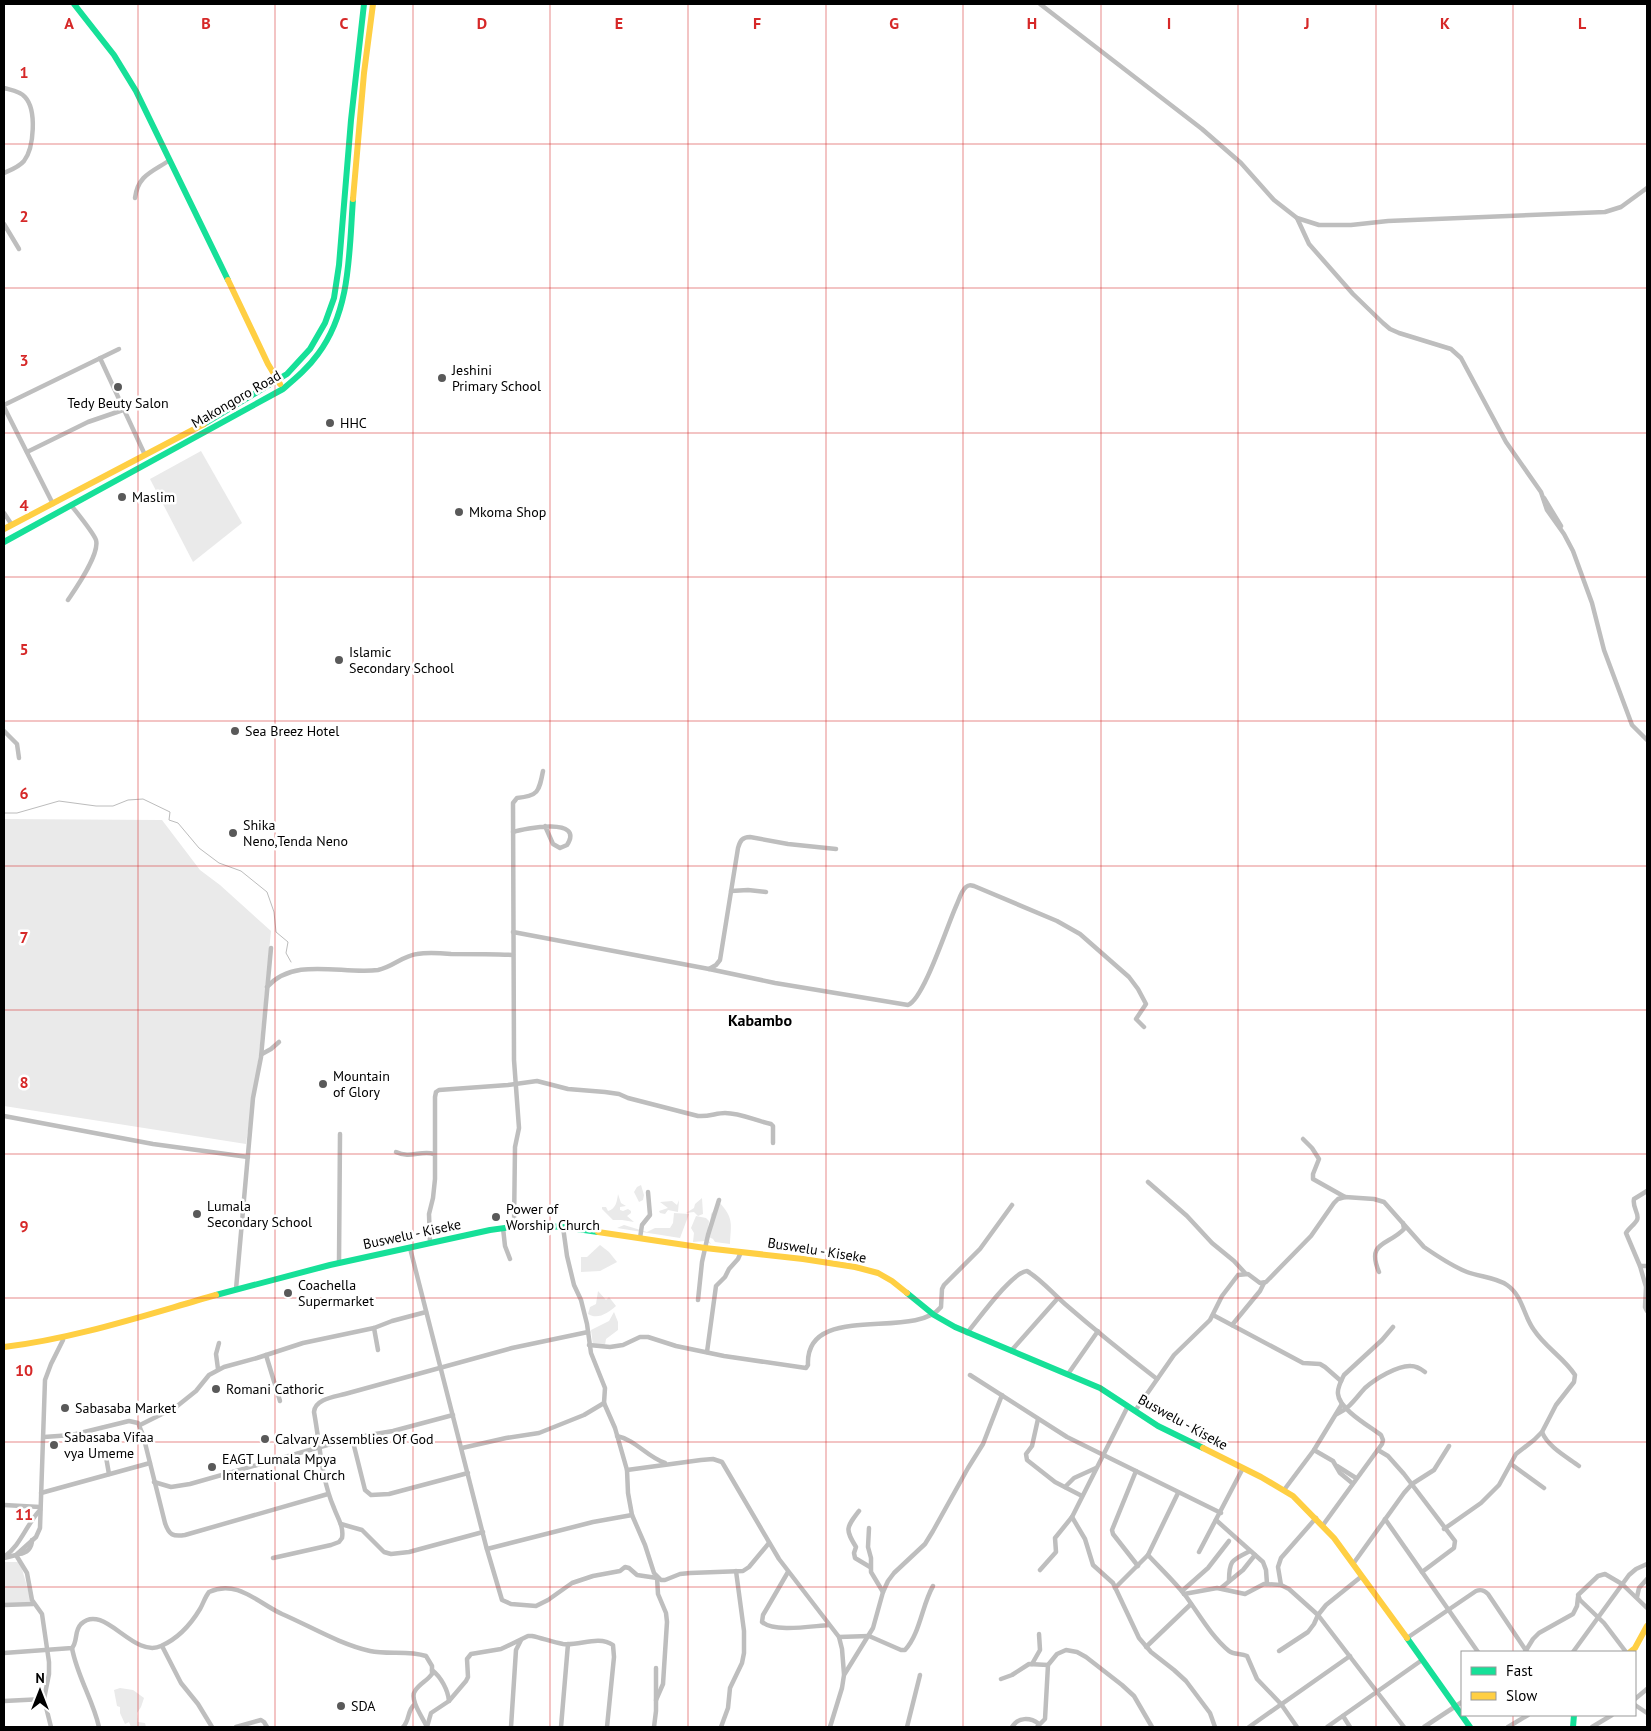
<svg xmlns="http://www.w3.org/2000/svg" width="1651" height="1731" font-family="'PT Sans',sans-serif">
<rect width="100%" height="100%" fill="#fff"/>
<!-- green -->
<g fill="#eaeaea">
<polygon points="201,451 242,523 193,562 150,479"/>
<polygon points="4,819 162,820 200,870 220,885 271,931 259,1055 246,1144 4,1106"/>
<polygon points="641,1185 644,1195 643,1200 639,1202 634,1192 637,1187"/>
<path d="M618,1194L621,1203L626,1206L620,1207V1210L623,1211L628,1209L631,1211V1213L627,1216L634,1222L622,1220H613L602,1209V1207H606L608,1211C616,1209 617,1201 618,1194Z"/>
<polygon points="702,1198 703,1214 698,1216 694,1212 686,1213 694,1208 695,1204"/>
<polygon points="679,1200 678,1212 668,1210 665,1214 660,1213 659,1211 668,1208 660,1202 672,1201 677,1205"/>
<path d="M720,1203C734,1219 731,1224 730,1244L715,1242L713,1239L709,1237L711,1214Z"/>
<polygon points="674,1213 689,1214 680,1238 617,1228 624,1225 647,1232 655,1228 670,1228 673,1223"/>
<polygon points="696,1216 706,1218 709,1221 707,1238 711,1244 705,1241 693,1242 694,1233 691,1228"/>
<polygon points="600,1245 609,1252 617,1262 600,1271 581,1272 581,1257 587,1257"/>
<path d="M598,1291L606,1300L609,1297L616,1306C608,1313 598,1320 588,1314L590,1307L596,1304Z"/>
<polygon points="614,1312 618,1322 618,1330 606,1339 605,1345 593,1345 591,1330 609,1321"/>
<polygon points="4,1562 20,1562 32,1604 4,1605"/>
<polygon points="120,1688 133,1690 144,1698 141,1707 137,1713 138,1722 145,1723 146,1727 131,1727 129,1722 125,1724 120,1713 120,1707 117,1706 114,1690"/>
</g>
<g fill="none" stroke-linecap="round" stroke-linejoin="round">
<!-- stream -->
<polyline stroke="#bcbcbc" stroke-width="1" points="4,813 17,813 59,801 96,806 113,806 128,800 143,799 170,812 169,820 178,823 199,848 219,863 241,871 267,892 274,912 276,932 288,942 286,953 291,962"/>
<!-- street -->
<g stroke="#bebebe" stroke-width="4.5">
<polyline points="1040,4 1202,129 1241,163 1274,200 1297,218 1319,225 1351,225 1388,221 1605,212 1621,207 1647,188"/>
<path d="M4,88C11,90 20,91 25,97C37,110 34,148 24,161C19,167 11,170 4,173"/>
<path d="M135,198C138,175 152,172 170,160"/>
<polyline points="1297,218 1309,244 1353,294 1383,323 1390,329 1399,333 1451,349 1461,358 1506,442 1541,492 1547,510 1564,534 1573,551 1592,603 1604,650 1632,725 1647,740"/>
<polyline points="4,224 19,249"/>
<polyline points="100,358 145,455"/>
<polyline points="4,405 119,349"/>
<polyline points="4,407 53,504"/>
<polyline points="27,452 88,422 123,410"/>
<polyline points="1544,498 1561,526"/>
<polyline points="4,513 12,525"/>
<path d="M68,600C76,588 100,554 96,540C93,532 77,513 71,505"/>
<polyline points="4,731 17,744 19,758"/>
<path d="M513,832C525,828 585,817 567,845L560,848L553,844L545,826"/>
<polyline points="731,891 748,890 766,892"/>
<path d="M513,932L709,969L775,983L908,1005C924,999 948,923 957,904C959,899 962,890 966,887C969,885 970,885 974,886L1057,921L1080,934L1129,977L1138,989L1146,1004L1136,1019L1144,1027"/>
<path d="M709,969L716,965L720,960L738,848C740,841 742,837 750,837L788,844L836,849"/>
<path d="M267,987C295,956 343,975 378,970C393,967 402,956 417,954C428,952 440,953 451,954C472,954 493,954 513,955"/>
<polyline points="262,1054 271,1049 279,1042"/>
<polyline points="4,1116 153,1144 248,1157"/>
<polyline points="1303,1139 1312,1148 1319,1159 1313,1174 1313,1179 1345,1197"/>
<path d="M396,1152C410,1159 421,1150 434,1154"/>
<polyline points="1148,1182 1187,1216 1212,1243 1234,1261 1245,1273"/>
<path d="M1647,1191L1634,1199C1632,1208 1640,1214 1637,1220C1635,1224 1629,1228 1626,1233L1640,1266L1646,1287L1645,1307L1647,1311"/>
<path d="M514,1226L515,1147L519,1128L514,1060L513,803L517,798C538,796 539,792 543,771"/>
<polyline points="563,1227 567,1256 574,1285 581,1300 587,1324 591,1353 605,1388 604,1403 615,1428 627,1470 628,1493 632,1515 645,1545 654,1573 661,1580 665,1580 680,1574 690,1573 743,1571 749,1567 769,1543"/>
<polyline points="503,1228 505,1246 510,1259"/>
<polyline points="640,1238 642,1225 650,1215 648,1192"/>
<path d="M430,1243L429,1214L433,1198L435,1179V1097L436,1092L439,1090L508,1085L537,1081L568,1089L605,1092L619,1094L628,1098L698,1116C709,1117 716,1113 725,1113C741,1113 756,1121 771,1124L773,1126V1143"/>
<polyline points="410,1248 486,1546 502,1600 511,1604 536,1606 548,1600 572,1583 593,1576 620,1571 625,1567 629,1568 637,1575 657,1578"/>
<polyline points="339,1263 340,1134"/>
<polyline points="1640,1266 1647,1266"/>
<path d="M1379,1272C1366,1241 1388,1246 1404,1229L1403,1223"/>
<polyline points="236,1289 253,1098 261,1057 271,948"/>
<polyline points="698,1300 702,1262 708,1235 719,1200"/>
<polyline points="1213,1315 1303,1363 1320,1364 1325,1367 1341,1381"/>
<polyline points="1232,1325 1260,1291 1264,1283"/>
<polyline points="374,1328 378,1350"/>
<path d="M967,1333C978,1320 1012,1272 1027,1271C1042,1280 1052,1293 1065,1304C1095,1330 1126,1355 1157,1379"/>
<path d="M589,1345L610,1347L623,1345L640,1337H648L676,1346L724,1356L806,1368L808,1365C805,1301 914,1341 941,1307L942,1289L944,1285L980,1249L1012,1205"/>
<polyline points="1011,1351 1058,1298"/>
<polyline points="707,1352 716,1286 725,1277 729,1269 738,1259 741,1252"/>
<polyline points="266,1355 280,1401"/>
<polyline points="218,1369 216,1354 219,1343"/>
<polyline points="1068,1374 1098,1331"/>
<polyline points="970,1375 1067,1437 1221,1513"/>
<path d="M1135,1411L1174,1355L1210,1320L1222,1296L1238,1275L1248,1274L1260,1283L1266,1282L1311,1236L1334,1203L1338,1199L1345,1197L1374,1199L1384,1202L1424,1247C1437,1256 1452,1266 1467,1272C1480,1277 1495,1277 1507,1285C1523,1296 1523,1315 1534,1330C1545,1347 1564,1358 1575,1375L1574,1382L1556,1405L1542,1432L1534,1440L1516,1454L1499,1485L1481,1503L1444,1529"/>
<path d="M1337,1414C1351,1407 1355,1399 1365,1388C1375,1379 1398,1365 1411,1366C1416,1366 1421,1369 1425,1372"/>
<polyline points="1038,1419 1032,1446 1026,1454 1027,1460 1055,1482 1082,1496"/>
<polyline points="140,1425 176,1407 196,1391 209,1375 224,1367 257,1358 303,1343 374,1328 392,1321 426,1312"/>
<path d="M1542,1432C1548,1447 1567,1457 1579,1466"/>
<path d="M617,1436C636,1440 647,1457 665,1463"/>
<path d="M44,1437L72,1435L129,1421L138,1423L143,1435L165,1523C169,1535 173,1537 185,1535L328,1494"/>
<polyline points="352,1438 365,1490 371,1495 389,1494 468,1473"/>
<polyline points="462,1448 506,1438 539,1433 584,1415 604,1403"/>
<polyline points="1314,1450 1333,1461 1340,1473 1352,1483"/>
<polyline points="1378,1450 1388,1456 1404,1474 1455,1541 1454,1548 1422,1572"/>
<polyline points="106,1457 109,1474"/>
<polyline points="1511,1464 1544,1488"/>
<polyline points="1337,1466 1356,1478"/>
<polyline points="627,1470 701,1460 713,1459 722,1462 779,1559 839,1637 842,1649 844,1674"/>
<polyline points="1136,1471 1112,1530 1113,1534 1138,1566"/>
<polyline points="154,1482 171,1487 190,1484 352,1438 393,1431 453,1415"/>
<polyline points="1065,1487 1074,1478 1096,1468"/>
<polyline points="1284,1490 1314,1450 1342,1404"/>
<polyline points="41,1493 150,1463"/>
<polyline points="4,1505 40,1507"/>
<path d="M859,1511C846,1528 845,1529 856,1547L854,1553L855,1558L870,1567"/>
<polyline points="1072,1517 1085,1539 1093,1565 1113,1583 1139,1638 1151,1652 1174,1670 1186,1681 1210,1713 1215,1727"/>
<polyline points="1385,1519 1478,1652"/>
<polyline points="1216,1520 1263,1562 1266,1570 1267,1584"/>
<polyline points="341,1524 362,1530 384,1552 391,1554 409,1552 483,1532"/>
<path d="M1323,1525L1382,1444L1383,1440L1381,1435C1369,1426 1339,1409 1338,1394C1337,1388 1341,1381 1344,1375L1382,1340L1393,1327"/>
<polyline points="869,1528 868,1547 871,1558 871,1572 883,1592"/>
<polyline points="487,1549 593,1522 632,1515"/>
<polyline points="1199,1552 1243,1468"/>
<path d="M19,1554C27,1553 32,1548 32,1540"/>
<polyline points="16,1555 27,1573 32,1600 42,1614 49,1662 49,1674 44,1699 51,1727"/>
<path d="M1148,1555C1160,1568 1174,1581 1185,1595C1199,1614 1211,1636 1229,1651C1234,1655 1241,1653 1247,1656L1257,1679L1281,1704L1297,1727"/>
<path d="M4,1557C21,1545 26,1525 40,1510"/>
<polyline points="4,1558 16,1555 36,1537 40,1528 45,1380 51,1364 63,1340"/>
<path d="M273,1558L331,1545L339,1542L342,1538C344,1527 338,1519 334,1508C321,1478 320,1444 314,1412C315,1399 334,1397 345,1394L512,1348L588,1332"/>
<polyline points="1353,1564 1404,1493 1412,1484 1434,1470 1449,1446"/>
<polyline points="1040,1570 1056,1552 1055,1538 1072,1517 1128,1406"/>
<path d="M788,1572L763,1615L762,1622C775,1633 812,1626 829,1625"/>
<path d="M1229,1581C1229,1560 1232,1560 1250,1551"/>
<polyline points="1281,1585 1278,1567 1281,1558 1316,1518"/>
<polyline points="1115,1588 1148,1555 1178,1493"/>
<polyline points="1221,1588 1243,1570 1255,1555"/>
<polyline points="1182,1591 1208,1568 1229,1541"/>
<polyline points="1184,1594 1217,1588 1245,1594 1264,1584 1281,1585 1289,1589 1318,1615 1404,1727"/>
<polyline points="1637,1597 1639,1588 1647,1579"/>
<polyline points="4,1605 33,1604"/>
<path d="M839,1637L869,1636L901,1650H905C920,1634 922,1605 933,1586"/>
<path d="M1407,1638L1476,1591C1481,1589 1484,1590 1488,1594L1527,1652"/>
<polyline points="162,1646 181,1683 198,1704 212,1727"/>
<polyline points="1146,1647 1191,1604"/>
<path d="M72,1648C77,1676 93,1700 99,1727"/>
<polyline points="1279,1651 1308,1632 1314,1624 1318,1615 1326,1605 1362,1576"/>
<polyline points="1525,1652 1533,1639 1539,1633 1573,1614 1577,1606 1578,1597"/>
<polyline points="1573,1652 1629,1575 1636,1569 1647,1564"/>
<polyline points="1626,1652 1604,1623 1580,1600 1578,1595 1598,1576 1605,1574 1622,1584 1647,1608"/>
<path d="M4,1653L72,1648C78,1641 74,1631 81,1624C104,1602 133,1659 161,1646C177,1639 191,1624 200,1609C203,1604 205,1597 209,1592C237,1579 258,1603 282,1614C310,1626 339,1644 370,1651C388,1655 408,1650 426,1656L432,1666V1674C427,1681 419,1684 415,1691C409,1699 423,1718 427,1727"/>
<polyline points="1032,1664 1040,1650 1039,1634"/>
<path d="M432,1670C441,1677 448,1690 449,1701"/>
<polyline points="1001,1679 1012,1675 1029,1664 1048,1665"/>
<polyline points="1635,1699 1647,1689"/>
<polyline points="656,1700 663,1684 667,1622 666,1613 658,1594 657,1577"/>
<polyline points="4,1701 44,1699"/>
<polyline points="1635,1705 1647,1713"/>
<polyline points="1343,1716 1350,1727"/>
<polyline points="236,1727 261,1720 264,1722 267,1727"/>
<path d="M403,1727C410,1720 407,1711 414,1705"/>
<path d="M427,1727L431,1713L449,1701L466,1681L468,1677L467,1659L471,1654L501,1649L528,1636H532C542,1638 552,1642 563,1644C580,1646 598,1635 613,1645L614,1657L607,1727"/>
<polyline points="511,1727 516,1650 521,1640"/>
<polyline points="561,1727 568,1644"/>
<polyline points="654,1727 656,1711 656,1668"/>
<polyline points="721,1727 728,1708 730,1688 742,1663 744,1653 744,1631 736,1571"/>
<polyline points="830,1727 842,1688 844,1675 873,1628 883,1592 888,1581 894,1573 925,1544 933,1531 968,1468 983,1444 1002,1395"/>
<polyline points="907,1727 920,1675"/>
<path d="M1012,1727C1018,1717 1030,1717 1039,1724"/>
<polyline points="1037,1727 1045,1719 1048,1665 1057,1654 1066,1650 1077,1652 1086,1657 1122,1685 1134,1696 1152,1727"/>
<polyline points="1249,1727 1350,1656"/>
<polyline points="1327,1727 1422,1660"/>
<polyline points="1424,1727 1462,1702"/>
<polyline points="1508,1727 1528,1715"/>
<polyline points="1592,1727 1612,1715"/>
</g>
<!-- fast -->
<g stroke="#16e098" stroke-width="6">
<polyline points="74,4 114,55 136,91 228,280"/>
<polyline points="204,424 287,374 310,349 325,323 334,298 339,265 351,120 364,4"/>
<path d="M4,542L283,389C296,378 308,368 318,354C351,310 349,252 353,199"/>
<polyline points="907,1293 934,1315 955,1327 1100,1388 1158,1426 1203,1448"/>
<polyline points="216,1295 330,1265 490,1230 527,1225 563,1227 598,1232"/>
<polyline points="1407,1638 1470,1727"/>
<polyline points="1573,1727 1574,1715"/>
</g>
<!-- slow -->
<g stroke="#ffcf43" stroke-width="6">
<polyline points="353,199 364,73 373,4"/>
<polyline points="228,280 268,364 280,384"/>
<polyline points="4,529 204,424"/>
<polyline points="598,1232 705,1248 803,1259 855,1267 878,1273 892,1281 907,1293"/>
<path d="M4,1347C77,1338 145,1315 216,1295"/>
<polyline points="1203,1448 1261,1477 1293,1496 1334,1538 1407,1638"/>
<polyline points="1630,1652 1635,1648 1647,1626"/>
</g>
</g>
<!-- grid -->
<path fill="none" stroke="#d62828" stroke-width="1" stroke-opacity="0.55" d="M138,4V1727M275,4V1727M413,4V1727M550,4V1727M688,4V1727M826,4V1727M963,4V1727M1101,4V1727M1238,4V1727M1376,4V1727M1513,4V1652M4,144H1647M4,288H1647M4,433H1647M4,577H1647M4,721H1647M4,866H1647M4,1010H1647M4,1154H1647M4,1298H1647M4,1442H1647M4,1587H1647M1513,1715V1727"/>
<!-- markers -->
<g fill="#595959" stroke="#fff" stroke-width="2">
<circle cx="442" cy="378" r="5"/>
<circle cx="118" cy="387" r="5"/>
<circle cx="330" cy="423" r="5"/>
<circle cx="122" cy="497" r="5"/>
<circle cx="459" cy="512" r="5"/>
<circle cx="339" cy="660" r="5"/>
<circle cx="235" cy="731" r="5"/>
<circle cx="233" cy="833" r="5"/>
<circle cx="323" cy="1084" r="5"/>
<circle cx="197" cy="1214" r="5"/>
<circle cx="496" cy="1217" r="5"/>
<circle cx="288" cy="1293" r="5"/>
<circle cx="216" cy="1389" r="5"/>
<circle cx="65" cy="1408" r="5"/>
<circle cx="265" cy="1439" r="5"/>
<circle cx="54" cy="1445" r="5"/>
<circle cx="212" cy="1467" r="5"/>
<circle cx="341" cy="1706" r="5"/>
</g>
<g text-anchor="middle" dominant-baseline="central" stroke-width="5" stroke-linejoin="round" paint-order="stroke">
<!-- poi labels -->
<g font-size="14" fill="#000" stroke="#fff" text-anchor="start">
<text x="452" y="370">Jeshini<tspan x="452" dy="16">Primary School</tspan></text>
<text x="118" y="403" text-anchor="middle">Tedy Beuty Salon</text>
<text x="340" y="423">HHC</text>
<text x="132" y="497">Maslim</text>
<text x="469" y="512">Mkoma Shop</text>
<text x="349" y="652">Islamic<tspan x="349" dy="16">Secondary School</tspan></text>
<text x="245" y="731">Sea Breez Hotel</text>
<text x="243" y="825">Shika<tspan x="243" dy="16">Neno,Tenda Neno</tspan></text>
<text x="333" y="1076">Mountain<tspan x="333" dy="16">of Glory</tspan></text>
<text x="207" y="1206">Lumala<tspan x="207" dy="16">Secondary School</tspan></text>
<text x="506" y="1209">Power of<tspan x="506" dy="16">Worship Church</tspan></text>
<text x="298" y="1285">Coachella<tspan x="298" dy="16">Supermarket</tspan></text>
<text x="226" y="1389">Romani Cathoric</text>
<text x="75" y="1408">Sabasaba Market</text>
<text x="64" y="1437">Sabasaba Vifaa<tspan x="64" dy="16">vya Umeme</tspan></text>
<text x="275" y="1439">Calvary Assemblies Of God</text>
<text x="222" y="1459">EAGT Lumala Mpya<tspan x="222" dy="16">International Church</tspan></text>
<text x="351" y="1706">SDA</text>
</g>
<!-- street labels -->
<g font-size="14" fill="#000" stroke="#fff">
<text transform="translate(236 399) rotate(-30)">Makongoro Road</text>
<text transform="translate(412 1234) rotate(-12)">Buswelu - Kiseke</text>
<text transform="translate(817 1250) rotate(9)">Buswelu - Kiseke</text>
<text transform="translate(1183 1422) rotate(29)">Buswelu - Kiseke</text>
</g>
<!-- quarter labels -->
<g font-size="16" font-weight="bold" fill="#000" stroke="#fff">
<text x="760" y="1020">Kabambo</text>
</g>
</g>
<g font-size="16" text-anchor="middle" font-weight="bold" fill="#d62828" stroke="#fff" stroke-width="5" stroke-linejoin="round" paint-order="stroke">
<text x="69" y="29">A</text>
<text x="206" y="29">B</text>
<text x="344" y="29">C</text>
<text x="482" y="29">D</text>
<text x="619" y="29">E</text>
<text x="757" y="29">F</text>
<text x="894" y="29">G</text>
<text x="1032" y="29">H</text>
<text x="1169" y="29">I</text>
<text x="1307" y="29">J</text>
<text x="1445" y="29">K</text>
<text x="1582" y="29">L</text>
<text x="24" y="78">1</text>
<text x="24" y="222">2</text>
<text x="24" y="366">3</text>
<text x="24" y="511">4</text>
<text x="24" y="655">5</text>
<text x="24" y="799">6</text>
<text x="24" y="943">7</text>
<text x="24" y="1088">8</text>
<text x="24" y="1232">9</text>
<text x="24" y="1376">10</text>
<text x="24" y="1520">11</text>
</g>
<!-- border -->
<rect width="1651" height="1731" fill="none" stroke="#000000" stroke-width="10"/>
<!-- legend -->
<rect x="1461" y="1651" width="175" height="65" fill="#ffffff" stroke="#999999"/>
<rect x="1471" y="1667" width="25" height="8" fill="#16e098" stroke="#999999"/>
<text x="1506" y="1676" font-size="15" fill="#000000">Fast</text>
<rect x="1471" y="1692" width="25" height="8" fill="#ffcf43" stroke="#999999"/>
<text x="1506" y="1701" font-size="15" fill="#000000">Slow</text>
<!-- north arrow -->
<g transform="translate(40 1691)" stroke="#ffffff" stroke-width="4" paint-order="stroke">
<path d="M0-4L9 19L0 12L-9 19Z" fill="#000000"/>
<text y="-8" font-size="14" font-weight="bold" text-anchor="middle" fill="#000000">N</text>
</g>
</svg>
